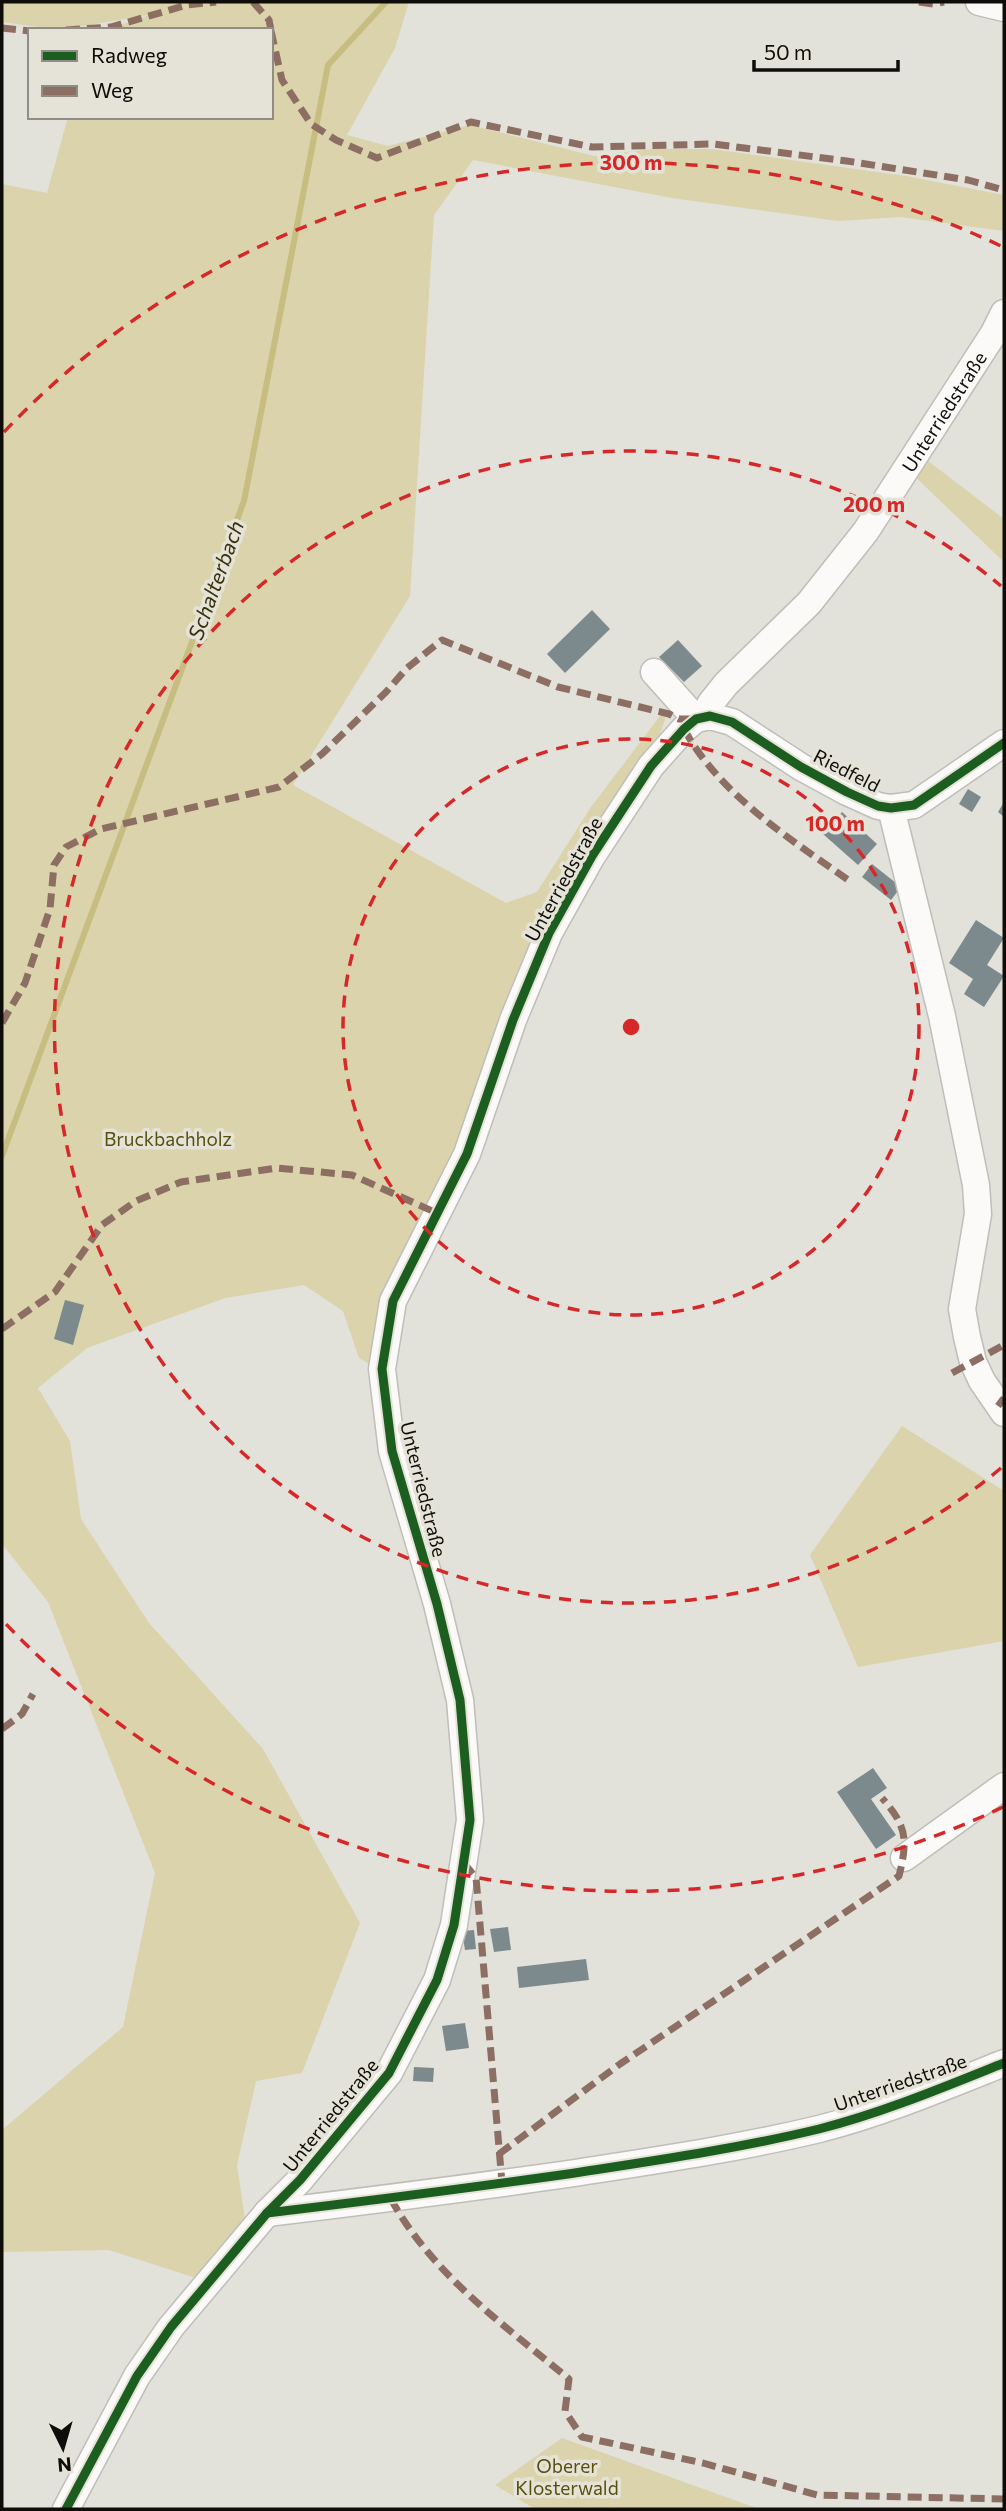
<svg xmlns="http://www.w3.org/2000/svg" width="1006" height="2511" font-family="Commissioner,sans-serif">
<rect width="100%" height="100%" fill="#e2e1da"/>
<!-- green -->
<g fill="#dad3ac">
<polygon points="2,2 409,2 395,48 347,135 388,146 470,125 594,156 653,149 712,149 906,176 1004,195 1004,231 900,217 838,221 672,198 473,160 434,215 410,596 293,785 506,903 537,892 591,807 663,712 665,720 657,742 539,921 546,926 377,1368 359,1358 343,1311 304,1285 225,1298 87,1348 38,1388 70,1441 81,1519 149,1623 263,1749 360,1923 302,2073 256,2081 237,2165 246,2226 202,2280 109,2250 2,2252 2,2130 123,2027 155,1873 48,1602 2,1544 2,184 47,193 68,117 271,117 271,30 106,30 149,15 59,30 2,22"/>
<polygon points="915,451 1004,519 1004,562 905,467"/>
<polygon points="902,1426 1004,1491 1004,1641 858,1667 810,1555"/>
<polygon points="562,2438 759,2509 535,2509 495,2485"/>
</g>
<g fill="none" stroke-linecap="round" stroke-linejoin="round">
<!-- stream -->
<polyline stroke="#c7bd81" stroke-width="6" points="2,1156 244,501 328,65 386,2"/>
</g>
<!-- building -->
<g fill="#7d8a8d">
<polygon points="592,610 610,629 565,673 547,654"/>
<polygon points="678,640 702,666 684,682 659,657"/>
<polygon points="968,789 981,797 972,812 959,804"/>
<polygon points="1004,802 1004,817 998,812"/>
<polygon points="842,812 877,844 858,865 823,834"/>
<polygon points="872,864 901,887 891,900 862,877"/>
<polygon points="976,920 1004,938 987,965 1004,976 984,1007 964,994 973,979 949,963"/>
<polygon points="65,1300 84,1305 73,1345 54,1339"/>
<polygon points="873,1768 887,1788 871,1799 896,1835 876,1849 837,1792"/>
<polygon points="508,1927 511,1950 494,1952 490,1929"/>
<polygon points="474,1930 476,1949 465,1950 462,1931"/>
<polygon points="586,1959 589,1980 519,1988 517,1967"/>
<polygon points="465,2023 469,2048 446,2051 442,2026"/>
<polygon points="414,2067 434,2068 433,2082 413,2081"/>
</g>
<g fill="none" stroke-linecap="round" stroke-linejoin="round">
<!-- minor casing -->
<g stroke="#bfbeb9" stroke-width="29">
<g id="minor">
<polyline points="979,2 1004,8"/>
<polyline points="654,672 696,719"/>
<path id="s1" d="M710,716V704L726,684L809,603L866,531L994,333L1004,313"/>
<polyline points="891,808 942,1016 976,1185 978,1214 962,1309 967,1337 973,1362 982,1381 1004,1413"/>
<polyline points="904,1858 1004,1786"/>
<path d="M267,2213C368,2201 468,2188 568,2174C652,2161 736,2149 819,2129C882,2113 944,2087 1004,2063"/>
<polyline points="66,2509 137,2376 171,2327 267,2213 300,2180 389,2073 437,1980 454,1925 470,1820 460,1700 437,1604 392,1451 382,1369 393,1301 467,1154 513,1020 549,933 592,856 651,766 684,729 696,719 710,716 732,722 801,767 847,792 878,806 891,808 914,805 1004,743"/>
</g>
</g>
<!-- minor -->
<use href="#minor" stroke="#fbfaf9" stroke-width="26"/>
<!-- quiet -->
<g stroke="#8d6e63" stroke-width="7" stroke-dasharray="14 7" stroke-linecap="butt">
<polyline points="253,2 269,20 271,30"/>
<polyline points="919,2 933,4 944,2"/>
<polyline points="2,28 30,31"/>
<polyline points="66,30 111,27 187,5 216,2"/>
<polyline points="271,31 282,80 311,124 336,140 377,158 471,122 592,147 713,144 847,161 968,180 1004,190"/>
<path d="M684,729C720,795 790,839 851,882"/>
<polyline points="2,1023 25,983 50,909 54,865 66,847 101,829 279,787 322,754 386,692 407,668 442,640 558,687 669,714 679,719 696,719"/>
<polyline points="2,1329 55,1292 102,1225 136,1201 181,1182 277,1168 352,1175 439,1214"/>
<polyline points="952,1373 1004,1345"/>
<polyline points="998,1406 1004,1398"/>
<polyline points="2,1729 22,1714 33,1694"/>
<polyline points="464,1863 476,1878 477,1889 502,2183"/>
<path d="M499,2154L620,2064L899,1876C908,1840 907,1826 882,1798"/>
<path d="M391,2199C432,2274 504,2325 569,2379L565,2411L582,2437L703,2463L817,2495L1004,2499"/>
</g>
<!-- cycleway casing -->
<g stroke="#e5e3d7" stroke-width="13">
<g id="cycleway">
<path d="M267,2213C368,2201 468,2188 568,2174C652,2161 736,2149 819,2129C882,2113 944,2087 1004,2063"/>
<polyline points="66,2509 137,2376 171,2327 267,2213 300,2180 389,2073 437,1980 454,1925 470,1820 460,1700 437,1604 392,1451 382,1369 393,1301 467,1154 513,1020 549,933 592,856 651,766 684,729 696,719 710,716 732,722 801,767 847,792 878,806 891,808 914,805 1004,743"/>
</g>
</g>
<!-- cycleway -->
<use href="#cycleway" stroke="#1b5e20" stroke-width="9"/>
</g>
<!-- distance rings -->
<g fill="none" stroke="#d62828" stroke-width="3.5" stroke-dasharray="12 9">
<circle cx="631" cy="1027" r="288"/>
<path d="M1001 1468A576 576 0 1 1 1001 586"/>
<path d="M1003 1807A864 864 0 0 1 4 1622M4 432A864 864 0 0 1 1003 247"/>
</g>
<g text-anchor="middle" dominant-baseline="central" stroke-width="7" stroke-linejoin="round" paint-order="stroke">
<!-- street labels -->
<g font-size="19" fill="#0e0d09" stroke="#e5e3d7">
<text stroke="none"><textPath href="#s1" startOffset="388">Unterriedstraße</textPath></text>
<text transform="translate(847 770) rotate(27)">Riedfeld</text>
<text transform="translate(563 879) rotate(-61)">Unterriedstraße</text>
<text transform="translate(424 1489) rotate(76)">Unterriedstraße</text>
<text transform="translate(900 2082) rotate(-19)">Unterriedstraße</text>
<text transform="translate(330 2115) rotate(-51)">Unterriedstraße</text>
</g>
<!-- park labels -->
<g font-size="19" fill="#594f0e" stroke="#e5e3d7">
<text x="168" y="1138">Bruckbachholz</text>
<text x="567" y="2465">Oberer<tspan x="567" dy="22">Klosterwald</tspan></text>
</g>
<!-- water labels -->
<g font-size="21" font-style="italic" fill="#37310c" stroke="#e5e3d7">
<text transform="translate(215 580) rotate(-70)">Schalterbach</text>
</g>
</g>
<circle cx="631" cy="1027" r="10" fill="#d62828" stroke="#e5e3d7" stroke-width="3.5"/>
<g font-size="21" text-anchor="middle" font-weight="bold" fill="#d62828" stroke="#e5e3d7" stroke-width="7" stroke-linejoin="round" paint-order="stroke">
<text x="631" y="170">300 m</text>
<text x="874" y="512">200 m</text>
<text x="835" y="831">100 m</text>
</g>
<!-- border -->
<rect width="1006" height="2511" fill="none" stroke="#0e0d09" stroke-width="7"/>
<!-- legend -->
<rect x="28" y="28" width="245" height="91" fill="#e5e3d7" stroke="#8f8d85" stroke-width="2"/>
<rect x="42" y="51" width="35" height="10" fill="#1b5e20" stroke="#8f8d85" stroke-width="2"/>
<text x="91" y="63" font-size="21" fill="#0e0d09">Radweg</text>
<rect x="42" y="86" width="35" height="10" fill="#8d6e63" stroke="#8f8d85" stroke-width="2"/>
<text x="91" y="98" font-size="21" fill="#0e0d09">Weg</text>
<!-- north arrow -->
<g transform="translate(63 2448) rotate(175)" stroke="#e5e3d7" stroke-width="5" paint-order="stroke">
<path d="M0-5L12 26L0 18L-12 26Z" fill="#0e0d09"/>
<text y="-10" font-size="19" font-weight="bold" text-anchor="middle" fill="#0e0d09">N</text>
</g>
<!-- scale -->
<path d="M754 60v10h144v-10" fill="none" stroke="#0e0d09" stroke-width="3.5"/>
<text x="764" y="60" font-size="21" fill="#0e0d09" stroke="#e5e3d7" stroke-width="5" paint-order="stroke">50 m</text>
</svg>
